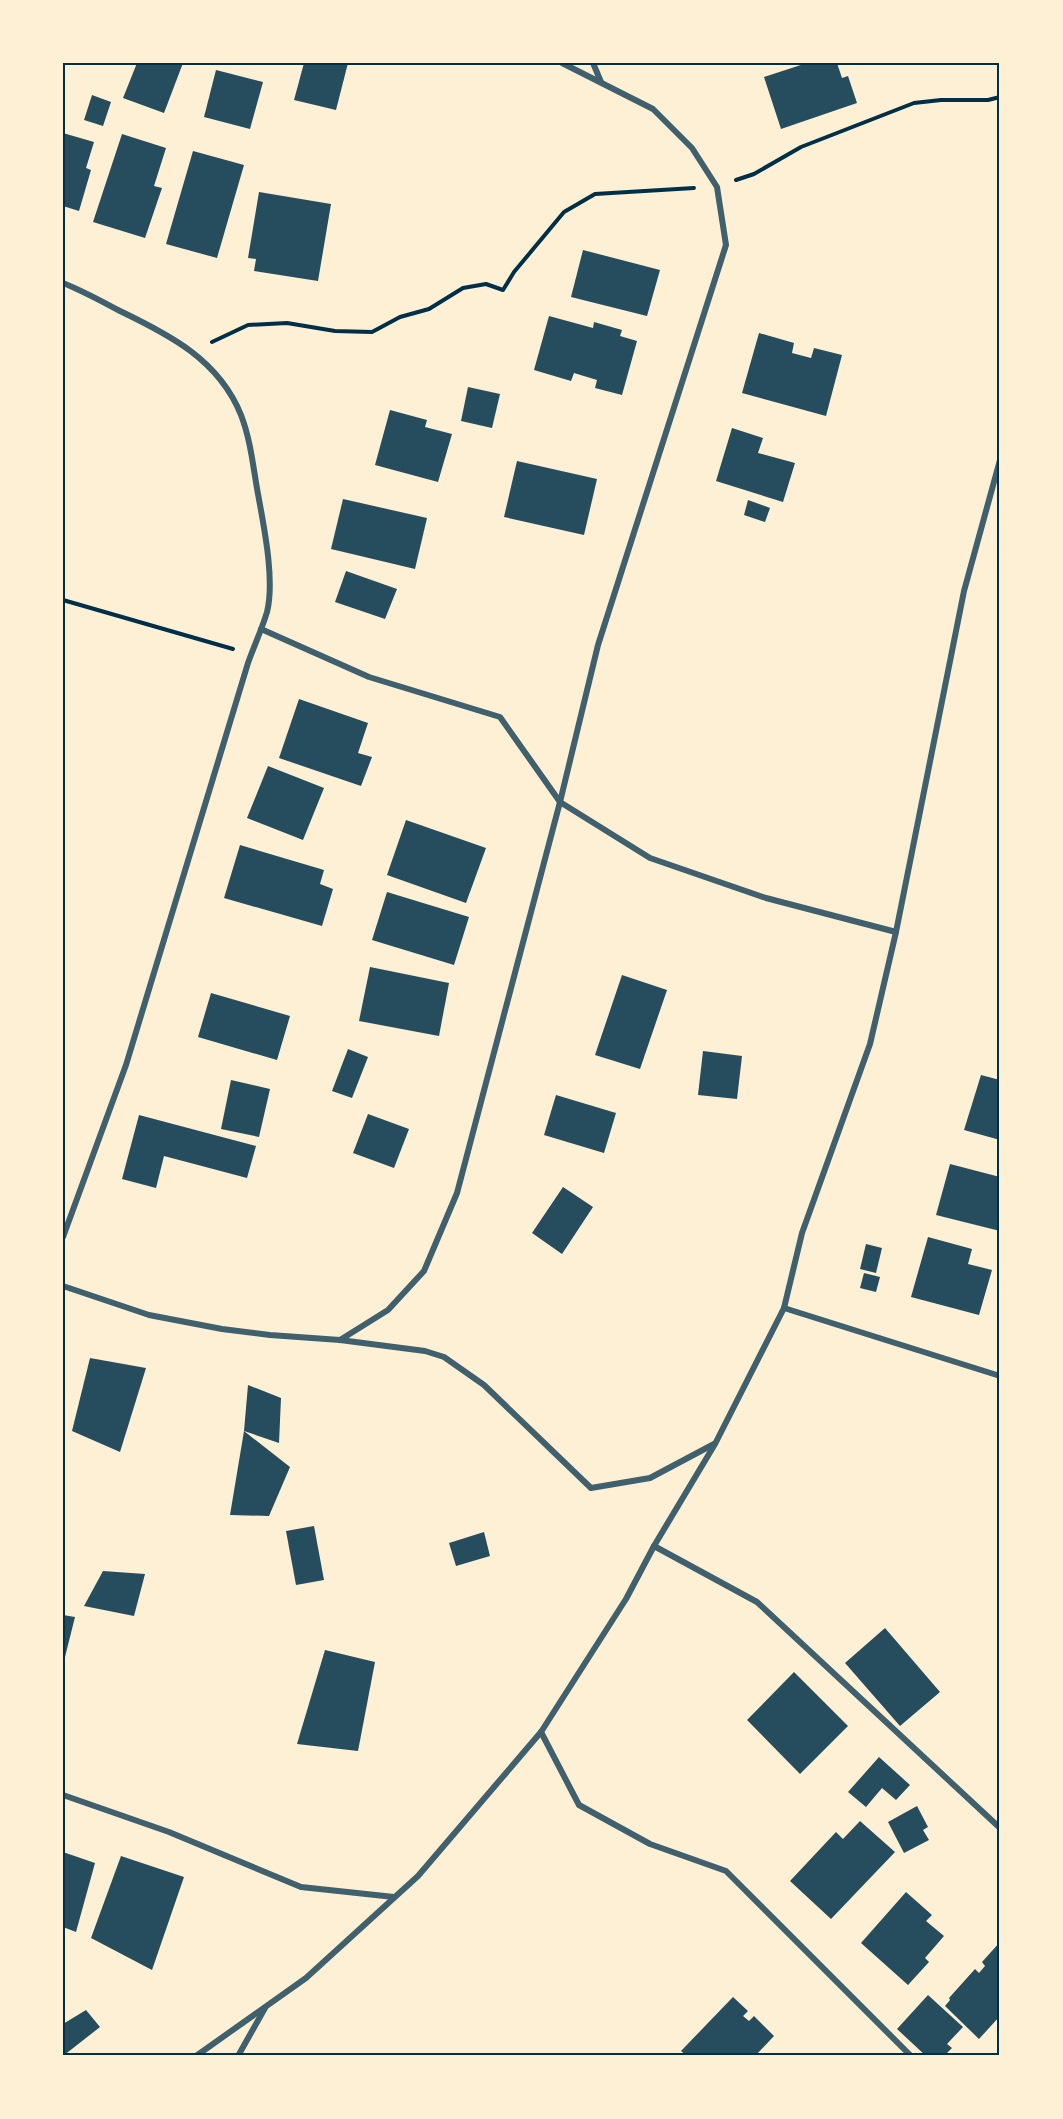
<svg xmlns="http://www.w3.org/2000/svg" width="1063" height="2119" font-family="Inter,sans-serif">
<rect width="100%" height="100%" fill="#fdf0d5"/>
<!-- building -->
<g fill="#264d5e">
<polygon points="137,63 183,63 164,113 123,98"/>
<polygon points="304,63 348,63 336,110 294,100"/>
<polygon points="807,63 837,63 842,78 848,76 857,103 781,129 764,77"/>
<polygon points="216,70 263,82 250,129 204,117"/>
<polygon points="92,95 111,102 103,126 84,120"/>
<polygon points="63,133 94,142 86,168 91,170 79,211 63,206"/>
<polygon points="122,134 166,148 154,186 162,188 145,238 93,222"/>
<polygon points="193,151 244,165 217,258 166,244"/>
<polygon points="259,192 331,204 318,281 254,271 256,259 248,258"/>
<polygon points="583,250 660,270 647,316 571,297"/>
<polygon points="549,316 593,328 594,322 622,330 620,336 637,341 622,395 595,388 597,380 574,373 571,381 534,370"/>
<polygon points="759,333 794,343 792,353 811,358 814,348 842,355 826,416 742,393"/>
<polygon points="468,387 500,394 492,428 461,421"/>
<polygon points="390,410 427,420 425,427 452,434 438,482 375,465"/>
<polygon points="732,428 763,438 758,453 795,463 783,502 716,481"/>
<polygon points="517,461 597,479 584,535 504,517"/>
<polygon points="343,499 427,518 415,569 331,549"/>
<polygon points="748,500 770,508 765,522 744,515"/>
<polygon points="346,571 397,589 385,619 335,602"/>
<polygon points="299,699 368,723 358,753 372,757 361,786 279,758"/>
<polygon points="268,766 324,788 303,840 247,818"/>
<polygon points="406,820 486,848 466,903 387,875"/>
<polygon points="240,845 324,870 320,884 333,889 322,926 224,898"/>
<polygon points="387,892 469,917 454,965 372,940"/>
<polygon points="370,967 449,983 439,1036 359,1021"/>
<polygon points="622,975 667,990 640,1069 595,1055"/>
<polygon points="211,993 290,1016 277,1060 198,1037"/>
<polygon points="348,1049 368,1057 352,1098 332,1091"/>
<polygon points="703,1051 742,1056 737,1099 698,1095"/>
<polygon points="981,1075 1000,1080 1000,1140 964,1130"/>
<polygon points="231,1080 270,1089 259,1137 221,1129"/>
<polygon points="556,1095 616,1113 604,1153 544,1135"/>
<polygon points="368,1114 409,1129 394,1168 353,1153"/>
<polygon points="139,1115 256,1146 247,1178 164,1156 156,1188 122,1179"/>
<polygon points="950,1164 1000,1177 1000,1231 936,1215"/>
<polygon points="563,1187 593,1207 562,1254 532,1233"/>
<polygon points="928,1237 972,1249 968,1264 992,1270 979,1315 911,1297"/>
<polygon points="866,1244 882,1248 876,1273 860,1269"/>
<polygon points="864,1273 880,1277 876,1292 860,1288"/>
<polygon points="90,1358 146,1368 120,1452 72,1431"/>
<polygon points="248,1385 281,1398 279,1443 244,1431"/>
<polygon points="244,1431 290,1467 269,1516 230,1515"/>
<polygon points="314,1526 324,1580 296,1585 286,1531"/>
<polygon points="484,1532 490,1556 456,1566 449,1543"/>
<polygon points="103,1571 145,1574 134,1616 84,1606"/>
<polygon points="63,1615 75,1617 64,1661 63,1661"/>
<polygon points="885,1628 940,1692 900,1726 845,1663"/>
<polygon points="325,1650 375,1662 358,1751 297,1744"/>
<polygon points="794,1672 848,1726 800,1774 747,1720"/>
<polygon points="879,1757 910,1785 896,1800 882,1788 866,1807 848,1792"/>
<polygon points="917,1806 928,1827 923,1830 929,1840 904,1853 888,1822"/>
<polygon points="860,1821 895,1852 831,1919 790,1881 836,1832 843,1839"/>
<polygon points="63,1852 95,1863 76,1932 63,1927"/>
<polygon points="121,1856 184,1877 152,1970 91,1938"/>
<polygon points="906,1892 932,1915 926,1921 944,1936 925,1958 929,1962 908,1985 861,1943"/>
<polygon points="1000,1942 1000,2016 979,2039 945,2006 950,2000 949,1998 975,1969 979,1973 985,1966 982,1962"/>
<polygon points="928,1995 963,2027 947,2044 952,2048 944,2056 926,2056 897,2029"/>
<polygon points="733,1997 748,2011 743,2016 749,2021 754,2016 774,2036 755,2056 687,2056 681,2051"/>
<polygon points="86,2010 100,2027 63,2056 63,2024"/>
</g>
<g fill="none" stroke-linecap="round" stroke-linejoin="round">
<!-- path -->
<g stroke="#003049" stroke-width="4">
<polyline points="736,180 754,174 801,147 914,103 941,100 988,100 1000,97"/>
<polyline points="212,342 248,325 287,323 335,331 372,332 400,317 429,309 463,288 486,284 503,290 514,272 564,212 595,194 694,188"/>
<polyline points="63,600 233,649"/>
</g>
<!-- minor -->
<g stroke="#3f606c" stroke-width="6">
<polyline points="593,63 601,82"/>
<path d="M63,283C83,291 101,301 120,311C170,335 219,360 241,415C251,441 253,467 258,494C264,527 275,580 267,612C262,629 254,646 248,663L126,1065L63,1237"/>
<polyline points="261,629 369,677 500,717 560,802 650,858 766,898 896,932"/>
<polyline points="63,1286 149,1315 222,1329 270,1335 340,1340 425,1351 444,1357 484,1385 591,1488 650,1478 714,1444"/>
<polyline points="784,1308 1000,1376"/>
<polyline points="340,1340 388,1310 424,1271 457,1193 560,802 598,645 726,245 717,187 692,148 653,109 562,63"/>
<polyline points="654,1546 757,1602 1000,1828"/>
<polyline points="541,1732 579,1805 650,1844 726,1871 911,2056"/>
<polyline points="63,1795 169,1832 301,1887 394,1897"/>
<polyline points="196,2056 306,1978 418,1876 541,1732 626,1599 654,1546 715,1444 784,1308 802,1233 870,1044 896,932 964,591 1000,460"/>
<polyline points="238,2056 265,2008"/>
</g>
</g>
<!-- border -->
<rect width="1063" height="2119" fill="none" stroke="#fdf0d5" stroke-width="129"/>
<rect x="64" y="64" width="934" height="1990" fill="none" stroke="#003049" stroke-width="2"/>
</svg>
